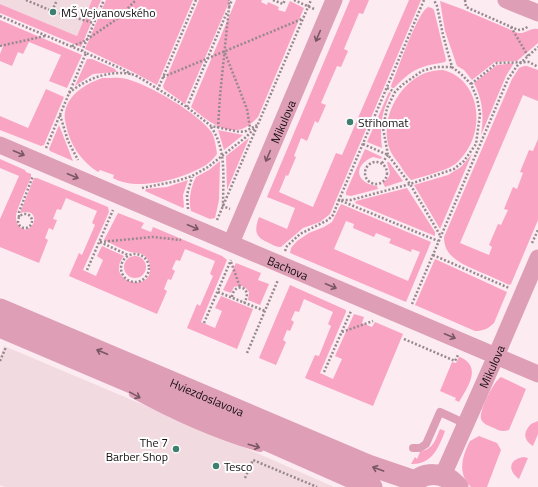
<svg xmlns="http://www.w3.org/2000/svg" width="538" height="487" font-family="'Titillium Web',sans-serif">
<rect width="100%" height="100%" fill="#fcebf1"/>
<!-- built -->
<g fill="#f2dae1">
<polygon points="0,0 92,0 77,36 0,4"/>
<polygon points="4,346 234,443 334,487 5,487 0,485 0,356"/>
</g>
<!-- green -->
<g fill="#faa4c4" fill-rule="evenodd">
<polygon points="92,0 101,0 81,47 0,13 0,4 77,36"/>
<polygon points="106,0 193,0 157,85 133,72 85,49"/>
<polygon points="199,0 230,0 185,104 164,89 163,86"/>
<path d="M236,0H262L261,2L267,5L268,2L279,7L278,10L285,12L290,1L304,8L258,117C254,121 250,125 246,127C227,138 204,118 191,107Z"/>
<path d="M350,0H369L363,14L359,13L344,49L348,51L341,67L337,66L321,103L326,105L318,123L315,121L307,141L301,138L294,156L296,157L288,176L286,175L279,192L313,207L336,153L342,155L409,0H421L330,214L320,222L303,228L281,247C276,247 273,245 269,243C255,237 254,231 259,217L287,229L295,208L267,197Z"/>
<path d="M440,1L462,9L518,33C526,34 530,27 538,29V43L517,61L495,62L472,80L464,70L457,66L445,31Z"/>
<path d="M428,7L432,8L434,10L446,60L445,62C418,67 414,68 394,88H392L391,86C397,72 417,13 428,7Z"/>
<polygon points="0,20 82,55 67,88 49,81 61,55 29,42 23,54 18,52 12,66 0,61 0,54 3,46 0,44"/>
<polygon points="87,59 92,59 115,69 117,72 93,74 75,86"/>
<path d="M514,63L506,76L481,135C484,116 483,101 474,83L497,65Z"/>
<path d="M524,66H527L538,70V101L523,95L460,243L489,255L492,247L489,245L498,224L501,225L508,210L504,209L513,187L517,189L523,173L520,172L529,150L533,151L538,139V220L511,284L509,285C499,280 490,276 480,272C463,264 444,258 444,237L512,79L519,68Z"/>
<path d="M443,70C480,79 486,129 463,156C460,159 457,164 452,166C444,171 422,177 411,180C407,176 403,170 400,165C396,160 392,155 390,150C379,121 397,85 425,73C431,71 437,70 443,70Z"/>
<path d="M102,78C111,78 119,77 127,79C149,85 200,114 212,133C215,139 216,147 217,154C214,158 210,162 206,165C183,179 137,192 113,178L114,175L100,170L98,172C81,161 70,145 66,125C65,121 64,116 65,112C69,93 86,84 102,78Z"/>
<polygon points="46,89 64,97 44,145 41,146 0,130 0,116 28,128"/>
<path d="M389,92L391,93C381,114 380,125 382,148L367,142Z"/>
<polygon points="59,125 73,161 50,151 49,149"/>
<polygon points="218,130 243,135 224,150"/>
<polygon points="249,138 227,190 226,156"/>
<path d="M365,149L382,157L381,159L373,157C353,165 355,183 377,186L378,189L351,196L346,195V192Z"/>
<polygon points="472,154 440,229 414,185 448,175 461,167"/>
<path d="M0,159L25,170L26,172L31,174V177C28,185 16,210 16,217C16,221 17,224 19,226C32,240 45,206 20,213L34,178H37L108,207L109,212L83,270L96,276L103,260L97,256L102,246L124,256C103,281 153,295 150,267C150,262 147,257 142,254C138,252 134,253 130,252C121,249 113,244 104,240L118,213L144,223L141,228L151,232L153,227L222,256L227,260L201,322L215,328L222,311L215,308L221,296L253,309L237,349L187,328L197,304L200,306L213,276L210,274L215,261L185,249L180,261L176,260L172,269L175,271L171,280L168,279L164,289L167,291L157,314L69,276L79,253L82,255L95,225L92,223L97,211L66,198L61,210L57,209L53,219L57,220L53,230L49,228L45,238L48,240L39,263L0,247V219L19,176L0,168Z"/>
<path d="M220,161L219,200L215,218L210,219L191,211C188,201 191,186 196,177L209,170Z"/>
<path d="M387,162H389L403,181L385,187L383,183C394,173 389,173 387,162Z"/>
<polygon points="188,180 183,195 184,207 183,208 145,191 146,189 167,187"/>
<polygon points="407,188 435,232 435,236 355,203 356,201"/>
<path d="M341,204L431,242L406,302L290,253L291,248L297,241L309,233L324,227L332,222ZM346,221L354,224L353,228L374,237L376,233L391,239L389,243L411,252L412,249L420,252L408,281L334,249Z"/>
<circle cx="135" cy="267" r="11"/>
<path d="M435,259L507,292L494,323C488,329 483,331 475,331L415,305Z"/>
<path d="M236,263L261,273L258,280L269,284L260,305L248,300L249,292C245,286 241,285 234,287L231,293L223,290Z"/>
<polygon points="290,285 346,310 346,312 320,373 333,379 342,359 335,356 354,314 364,317 362,323 372,327 375,322 403,334 373,406 305,378 315,355 319,356 331,326 328,324 333,312 304,299 299,312 295,311 291,320 294,322 290,331 287,330 283,340 286,342 276,365 259,358"/>
<path d="M459,357H460C483,367 467,388 459,402L455,400L456,398L440,391L452,362L456,363Z"/>
<path d="M501,377L526,389L509,430C503,432 499,431 494,428C489,426 483,424 481,419C479,411 493,382 501,377Z"/>
<path d="M538,421V434L533,446C523,440 523,432 531,424Z"/>
<path d="M440,429L445,431C439,447 432,465 411,464L415,457L417,459L420,452C434,448 435,441 440,429Z"/>
<path d="M479,436L497,443L501,450L487,487H471C457,474 462,456 470,441Z"/>
<path d="M524,457L528,458L519,479C507,470 509,459 524,457Z"/>
</g>
<g fill="none" stroke-linecap="round" stroke-linejoin="round">
<!-- path -->
<g stroke="#95898d" stroke-width="2.5" stroke-dasharray="2 2" stroke-linecap="butt">
<polyline points="26,0 52,11 94,23"/>
<polyline points="196,0 158,89 187,107 211,126 240,132 246,131 257,125"/>
<polyline points="273,0 283,4 285,0"/>
<polyline points="294,0 314,9"/>
<polyline points="424,0 339,200 351,200 410,184 454,169 464,161 476,144 480,114 477,98 471,84 461,74 452,67 443,35 437,6 434,0"/>
<polyline points="465,0 466,7 518,30 524,29 529,26"/>
<polyline points="229,7 232,0"/>
<polyline points="52,11 57,0"/>
<polyline points="0,16 82,51"/>
<polyline points="511,27 528,56"/>
<polyline points="0,46 45,36"/>
<polyline points="72,46 83,42 117,19 136,0"/>
<polyline points="86,53 82,51 104,0"/>
<polyline points="225,53 247,109 250,128"/>
<polyline points="163,77 302,19"/>
<polyline points="471,84 497,63 529,62 538,67"/>
<polyline points="387,88 395,92"/>
<path d="M69,93C86,79 108,70 131,74C139,76 151,85 158,89"/>
<polyline points="187,107 227,12"/>
<polyline points="60,115 68,141 78,160"/>
<path d="M211,127C227,149 223,180 223,206L230,209"/>
<polyline points="218,128 220,96 229,7 229,0"/>
<polyline points="363,144 388,155"/>
<polyline points="46,148 86,53 120,68 131,74"/>
<circle cx="376" cy="173" r="11"/>
<polyline points="382,163 388,155"/>
<polyline points="142,188 177,181 192,176 208,167 246,137 256,127"/>
<polyline points="188,209 187,195 192,177"/>
<circle cx="25" cy="221" r="7"/>
<polyline points="19,217 19,212 33,176"/>
<polyline points="217,220 311,0"/>
<polyline points="440,235 410,184 388,155 383,128 387,108 395,92 402,85 422,71 436,67 452,67"/>
<polyline points="100,242 153,237 181,240"/>
<polyline points="100,242 128,255"/>
<polyline points="532,243 538,230"/>
<polyline points="285,251 287,246 300,234 328,220 333,215 339,200 438,241"/>
<circle cx="135" cy="268" r="14"/>
<polyline points="433,255 509,288"/>
<polyline points="231,262 240,287"/>
<polyline points="87,270 113,210"/>
<polyline points="218,292 265,311"/>
<path d="M232,297C234,281 254,287 244,303"/>
<polyline points="412,304 508,79 517,66 538,47"/>
<polyline points="204,323 231,260"/>
<polyline points="342,332 373,321"/>
<polyline points="404,339 455,361 458,355"/>
<polyline points="247,353 278,280"/>
<polyline points="0,361 6,347"/>
<polyline points="324,372 351,311"/>
<polyline points="245,478 253,460 317,487"/>
</g>
<!-- service -->
<g stroke="#de9eb5" stroke-width="8">
<path d="M133,394C173,416 215,435 260,448"/>
<polyline points="413,448 420,448 426,444 440,412 466,424"/>
</g>
<!-- minor -->
<g stroke="#de9eb5" stroke-width="17">
<polyline points="506,0 538,13"/>
<path id="s1" d="M0,145L538,374"/>
<path id="s2" d="M231,243L334,0"/>
<path id="s3" d="M443,475L496,356L538,258"/>
</g>
<!-- tertiary -->
<g stroke="#de9eb5" stroke-width="21">
<path id="s4" d="M0,309L368,465L415,481"/>
<polyline points="0,327 275,444 372,487"/>
<path d="M410,487C422,470 445,471 458,487"/>
</g>
</g>
<!-- one-way arrows -->
<defs><path id="oneway-shaft" d="M-6 0H5M1.5-3L5.5 0L1.5 3" fill="none" stroke-width="1.6" stroke-linecap="round" stroke-linejoin="round"/></defs>
<g stroke="#7a5763">
<use href="#oneway-shaft" transform="translate(318 36) rotate(113)"/>
<use href="#oneway-shaft" transform="translate(19 153) rotate(23)"/>
<use href="#oneway-shaft" transform="translate(268 156) rotate(113)"/>
<use href="#oneway-shaft" transform="translate(73 176) rotate(23)"/>
<use href="#oneway-shaft" transform="translate(193 227) rotate(23)"/>
<use href="#oneway-shaft" transform="translate(331 286) rotate(23)"/>
<use href="#oneway-shaft" transform="translate(450 336) rotate(23)"/>
<use href="#oneway-shaft" transform="translate(102 352) rotate(-157)"/>
<use href="#oneway-shaft" transform="translate(135 395) rotate(29)"/>
<use href="#oneway-shaft" transform="translate(254 446) rotate(16)"/>
<use href="#oneway-shaft" transform="translate(378 469) rotate(-160)"/>
</g>
<!-- markers -->
<g fill="#3e7f6f" stroke="#fefefe" stroke-width="1.5">
<circle cx="53" cy="12" r="4"/>
<circle cx="350" cy="122" r="4"/>
<circle cx="176" cy="449" r="4"/>
<circle cx="216" cy="466" r="4"/>
</g>
<g text-anchor="middle" dominant-baseline="central" stroke-width="4" stroke-linejoin="round" paint-order="stroke">
<!-- poi labels -->
<g font-size="12" fill="#151011" stroke="#fefefe" text-anchor="start">
<text x="61" y="12">MŠ Vejvanovského</text>
<text x="358" y="122">Střihomat</text>
<text x="168" y="442" text-anchor="end">The 7<tspan x="168" dy="14">Barber Shop</tspan></text>
<text x="224" y="466">Tesco</text>
</g>
<!-- street labels -->
<g font-size="12" fill="#151011" stroke="#fefefe">
<text stroke="none"><textPath href="#s2" startOffset="132">Mikulova</textPath></text>
<text stroke="none"><textPath href="#s1" startOffset="313">Bachova</textPath></text>
<text stroke="none"><textPath href="#s3" startOffset="119">Mikulova</textPath></text>
<text stroke="none"><textPath href="#s4" startOffset="225">Hviezdoslavova</textPath></text>
</g>
</g>
</svg>
